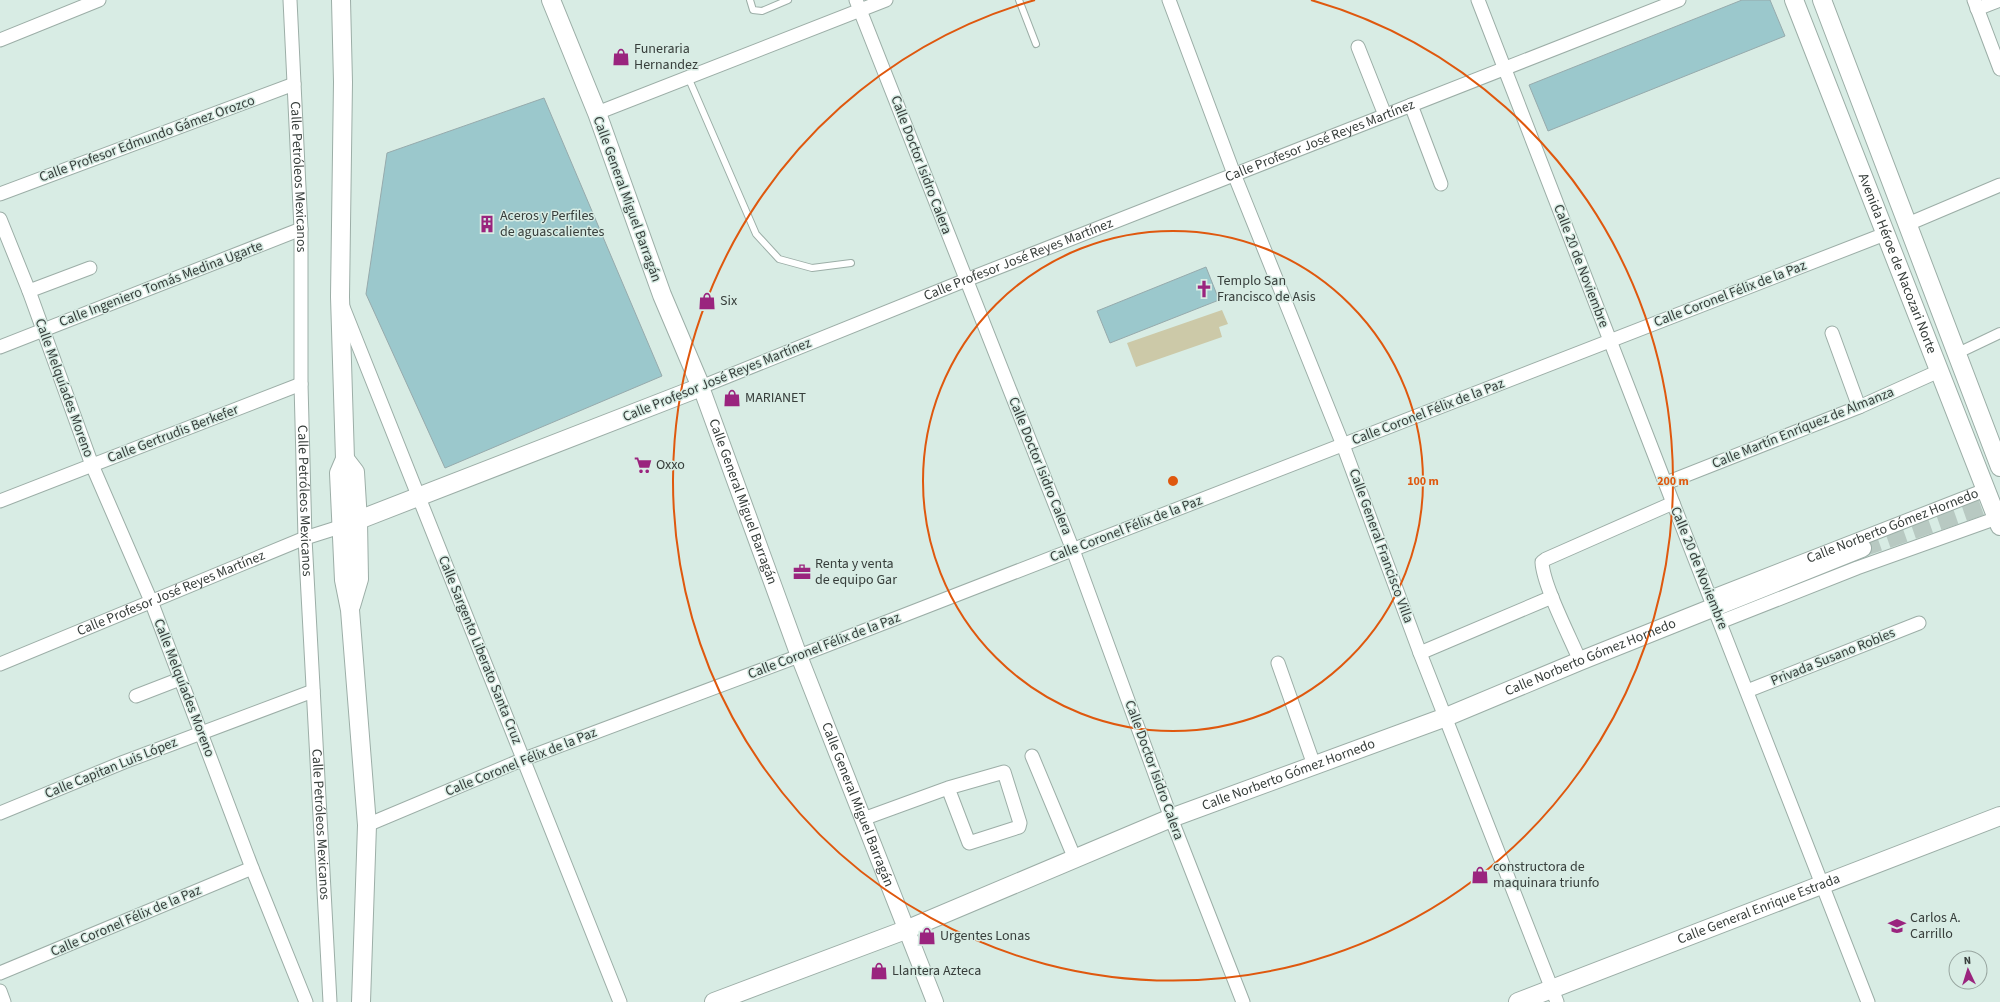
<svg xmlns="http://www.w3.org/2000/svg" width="2000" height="1002" font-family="'Source Sans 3',sans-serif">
<rect width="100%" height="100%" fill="#d8ece4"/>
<!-- green -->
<polygon fill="#ccc9a8" points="1222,310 1228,324 1219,327 1222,337 1136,367 1127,343"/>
<!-- building -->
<g fill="#9bc8cc" stroke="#96aaac">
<polygon points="1742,0 1770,0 1785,36 1548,131 1529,85"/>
<polygon points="544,98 662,376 445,468 366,294 387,153"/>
<polygon points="1206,267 1219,300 1110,343 1097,311"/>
</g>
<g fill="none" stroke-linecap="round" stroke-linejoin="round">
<!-- secondary-tunnel -->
<polyline stroke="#b8c9c2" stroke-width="18" stroke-dasharray="18 9" stroke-linecap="butt" points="1862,548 2000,500"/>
<!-- service casing -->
<g stroke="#9caea7" stroke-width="8">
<g id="service">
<polyline points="750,0 753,10 762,11 788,0"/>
<polyline points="1019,0 1036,44"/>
<polyline points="688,77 756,234 779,259 812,268 851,263"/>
</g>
</g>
<!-- pedestrian casing -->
<g stroke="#9caea7" stroke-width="12">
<polyline id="pedestrian" points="1958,353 2000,333"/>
</g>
<!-- minor casing -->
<g stroke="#9caea7" stroke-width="15">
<g id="minor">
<path id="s1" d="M290,0L301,229V384L305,538L330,1002"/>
<polyline points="856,0 1073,550 1171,818 1243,1002"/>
<polyline points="1169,0 1234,174 1343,445 1420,653 1557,1002"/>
<polyline points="1478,0 1673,503 1868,1002"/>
<polyline points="1974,0 2000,69"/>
<polyline points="1977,9 2000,0"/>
<polyline points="0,40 99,0"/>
<polyline points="1358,47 1385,115"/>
<polyline points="1411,105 1441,184"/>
<polyline points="597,113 886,0"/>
<polyline points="0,194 294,84"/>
<polyline points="0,219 29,291 92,465 151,601 252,868 306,1002"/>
<polyline points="1908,224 2000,185"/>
<polyline points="29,291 90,268"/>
<polyline points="343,307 620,1002"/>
<polyline points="1832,333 1859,407"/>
<polyline points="0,347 301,229"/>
<path id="s2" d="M701,387L966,280L1679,0"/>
<polyline points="1666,483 1859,407 1939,371"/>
<polyline points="0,501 301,384"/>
<path id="s3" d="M1711,597L1985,490"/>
<polyline points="1720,622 1857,568 1997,518"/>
<polyline points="1420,653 1552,597"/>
<path d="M1580,661C1570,637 1543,585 1542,562L1546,559L1673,503"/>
<polyline points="1278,663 1314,765"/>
<path id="s4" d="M0,664L305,538L343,526"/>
<polyline points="1747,691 1919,623"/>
<polyline points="136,696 180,679"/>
<polyline points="1032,756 1075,859"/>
<polyline points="0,813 124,762 313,691"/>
<polyline points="863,819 948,788 1004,772 1020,823 1019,827 969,843 948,788"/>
<polyline points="367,825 524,759 799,656 1885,234"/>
<polyline points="0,973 252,868"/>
<polyline points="0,991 4,1002"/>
</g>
</g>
<!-- tertiary casing -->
<g stroke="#9caea7" stroke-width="18">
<g id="tertiary">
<path id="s5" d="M701,387L799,656L935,1002"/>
</g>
</g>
<!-- secondary casing -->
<g stroke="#9caea7" stroke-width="20">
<g id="secondary">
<polyline points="341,0 343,82 340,297 345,459 339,473 344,580 350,610 367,825 361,1002"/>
<path id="s6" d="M1794,0L2000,526"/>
<polyline points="1822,0 2000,467"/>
<polyline points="345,459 355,472 358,521 359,579 351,606"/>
<polyline points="343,526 701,387 662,295 597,113 551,0"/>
<path id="s7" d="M714,1002L908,929L1171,818L1446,717L1580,661L1862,548"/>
<path id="s8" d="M1518,1002L2000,816"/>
</g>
</g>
<!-- service -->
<use href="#service" stroke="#fff" stroke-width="6"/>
<!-- pedestrian -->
<use href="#pedestrian" stroke="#fff" stroke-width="10"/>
<!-- minor -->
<use href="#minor" stroke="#fff" stroke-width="13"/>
<!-- tertiary -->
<use href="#tertiary" stroke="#fff" stroke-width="16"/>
<!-- secondary -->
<use href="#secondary" stroke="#fff" stroke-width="18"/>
</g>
<!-- distance rings -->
<g fill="none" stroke="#df580e" stroke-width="2">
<circle cx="1173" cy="481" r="250"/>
<path d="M1311 0A500 500 0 1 1 1035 0"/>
</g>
<!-- icons -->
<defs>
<g id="shop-bare" transform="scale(1.38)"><path d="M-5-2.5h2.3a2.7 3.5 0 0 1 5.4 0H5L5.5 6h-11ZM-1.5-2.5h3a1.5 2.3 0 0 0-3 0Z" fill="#9a247e" stroke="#d8ece4" stroke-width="2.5" paint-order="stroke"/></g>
<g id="building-bare" transform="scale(1.38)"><path d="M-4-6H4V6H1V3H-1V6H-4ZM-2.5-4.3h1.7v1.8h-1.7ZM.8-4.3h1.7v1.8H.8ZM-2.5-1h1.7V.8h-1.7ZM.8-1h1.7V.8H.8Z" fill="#9a247e" stroke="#d8ece4" stroke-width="2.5" paint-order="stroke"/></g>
<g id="church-bare" transform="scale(1.38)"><path d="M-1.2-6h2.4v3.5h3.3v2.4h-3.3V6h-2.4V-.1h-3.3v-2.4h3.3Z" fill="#9a247e" stroke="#d8ece4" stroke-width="2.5" paint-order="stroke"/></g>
<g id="supermarket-bare" transform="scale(1.38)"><path d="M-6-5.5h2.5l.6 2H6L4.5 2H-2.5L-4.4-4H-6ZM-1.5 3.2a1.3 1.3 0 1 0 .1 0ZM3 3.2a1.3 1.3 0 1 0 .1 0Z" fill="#9a247e" stroke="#d8ece4" stroke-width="2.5" paint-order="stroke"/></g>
<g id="office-bare" transform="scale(1.38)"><path d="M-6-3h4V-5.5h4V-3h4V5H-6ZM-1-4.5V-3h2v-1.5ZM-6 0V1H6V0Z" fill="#9a247e" stroke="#d8ece4" stroke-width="2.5" paint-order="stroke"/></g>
<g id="school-bare" transform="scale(1.38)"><path d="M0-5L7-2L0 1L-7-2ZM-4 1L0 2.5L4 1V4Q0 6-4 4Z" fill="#9a247e" stroke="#d8ece4" stroke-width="2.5" paint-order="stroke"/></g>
</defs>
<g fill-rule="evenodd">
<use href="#shop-bare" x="621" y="57"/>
<use href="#building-bare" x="487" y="224"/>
<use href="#church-bare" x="1204" y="289"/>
<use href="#shop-bare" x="707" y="301"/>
<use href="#shop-bare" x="732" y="398"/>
<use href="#supermarket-bare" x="643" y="465"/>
<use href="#office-bare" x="802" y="572"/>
<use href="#shop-bare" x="1480" y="875"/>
<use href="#school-bare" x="1897" y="926"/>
<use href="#shop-bare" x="927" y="936"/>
<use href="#shop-bare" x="879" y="971"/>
</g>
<g text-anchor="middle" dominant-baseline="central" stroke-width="3" stroke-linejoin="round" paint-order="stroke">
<!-- poi labels -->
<g font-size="14" fill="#373e3b" stroke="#d8ece4" text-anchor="start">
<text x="634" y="49">Funeraria<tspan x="634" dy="16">Hernandez</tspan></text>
<text x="500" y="216">Aceros y Perfiles<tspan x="500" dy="16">de aguascalientes</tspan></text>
<text x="1217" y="281">Templo San<tspan x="1217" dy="16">Francisco de Asis</tspan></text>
<text x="720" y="301">Six</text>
<text x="745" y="398">MARIANET</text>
<text x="656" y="465">Oxxo</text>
<text x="815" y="564">Renta y venta<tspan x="815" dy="16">de equipo Gar</tspan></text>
<text x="1493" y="867">constructora de<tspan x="1493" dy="16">maquinara triunfo</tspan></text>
<text x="1910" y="918">Carlos A.<tspan x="1910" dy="16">Carrillo</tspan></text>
<text x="940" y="936">Urgentes Lonas</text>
<text x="892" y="971">Llantera Azteca</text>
</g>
<!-- street labels -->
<g font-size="14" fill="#373e3b" stroke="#d8ece4">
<text transform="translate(147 139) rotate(-20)">Calle Profesor Edmundo Gámez Orozco</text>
<text stroke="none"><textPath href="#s2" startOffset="666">Calle Profesor José Reyes Martínez</textPath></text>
<text transform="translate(921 165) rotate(69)">Calle Doctor Isidro Calera</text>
<text stroke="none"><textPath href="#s1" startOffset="177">Calle Petróleos Mexicanos</textPath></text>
<text transform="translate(627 199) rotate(70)">Calle General Miguel Barragán</text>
<text stroke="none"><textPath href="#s2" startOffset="342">Calle Profesor José Reyes Martínez</textPath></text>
<text stroke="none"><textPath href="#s6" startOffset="283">Avenida Héroe de Nacozari Norte</textPath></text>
<text transform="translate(1581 266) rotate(69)">Calle 20 de Noviembre</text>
<text transform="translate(161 284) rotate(-21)">Calle Ingeniero Tomás Medina Ugarte</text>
<text transform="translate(1730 294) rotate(-21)">Calle Coronel Félix de la Paz</text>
<text transform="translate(717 380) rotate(-22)">Calle Profesor José Reyes Martínez</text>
<text transform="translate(64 388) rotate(70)">Calle Melquíades Moreno</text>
<text transform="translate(1428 412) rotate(-21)">Calle Coronel Félix de la Paz</text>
<text transform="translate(1803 428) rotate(-22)">Calle Martín Enríquez de Almanza</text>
<text transform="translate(173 434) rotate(-21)">Calle Gertrudis Berkefer</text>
<text transform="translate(1040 466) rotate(68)">Calle Doctor Isidro Calera</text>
<text stroke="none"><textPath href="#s1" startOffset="501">Calle Petróleos Mexicanos</textPath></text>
<text stroke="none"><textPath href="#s5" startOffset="122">Calle General Miguel Barragán</textPath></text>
<text stroke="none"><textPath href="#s3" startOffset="195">Calle Norberto Gómez Hornedo</textPath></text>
<text transform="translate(1126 529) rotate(-21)">Calle Coronel Félix de la Paz</text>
<text transform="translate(1381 546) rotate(70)">Calle General Francisco Villa</text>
<text transform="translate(1699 568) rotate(68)">Calle 20 de Noviembre</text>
<text stroke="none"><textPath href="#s4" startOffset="185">Calle Profesor José Reyes Martínez</textPath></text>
<text transform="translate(824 646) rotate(-21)">Calle Coronel Félix de la Paz</text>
<text transform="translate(480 650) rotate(68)">Calle Sargento Liberato Santa Cruz</text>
<text transform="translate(1833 657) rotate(-22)">Privada Susano Robles</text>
<text stroke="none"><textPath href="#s7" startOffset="942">Calle Norberto Gómez Hornedo</textPath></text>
<text transform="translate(184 688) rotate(69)">Calle Melquíades Moreno</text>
<text transform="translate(521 762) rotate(-22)">Calle Coronel Félix de la Paz</text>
<text transform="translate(111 768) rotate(-22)">Calle Capitan Luis López</text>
<text transform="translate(1154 770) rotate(70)">Calle Doctor Isidro Calera</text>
<text stroke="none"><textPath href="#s7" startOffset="618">Calle Norberto Gómez Hornedo</textPath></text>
<text stroke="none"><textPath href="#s5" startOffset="446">Calle General Miguel Barragán</textPath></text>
<text stroke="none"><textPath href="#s1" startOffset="825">Calle Petróleos Mexicanos</textPath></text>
<text stroke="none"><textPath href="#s8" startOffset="258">Calle General Enrique Estrada</textPath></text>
<text transform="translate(126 921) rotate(-23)">Calle Coronel Félix de la Paz</text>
</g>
</g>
<circle cx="1173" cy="481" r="6" fill="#df580e" stroke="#d8ece4" stroke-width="2"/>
<g font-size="12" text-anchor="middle" font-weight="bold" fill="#df580e" stroke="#d8ece4" stroke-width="3" stroke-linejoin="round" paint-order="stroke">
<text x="1423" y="485">100 m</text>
<text x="1673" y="485">200 m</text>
</g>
<!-- north arrow -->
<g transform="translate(1968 970) rotate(356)"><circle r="19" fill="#d8ece4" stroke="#98a6a0"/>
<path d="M0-3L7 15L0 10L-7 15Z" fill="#9a247e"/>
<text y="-6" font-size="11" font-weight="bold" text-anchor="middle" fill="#373e3b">N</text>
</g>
</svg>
